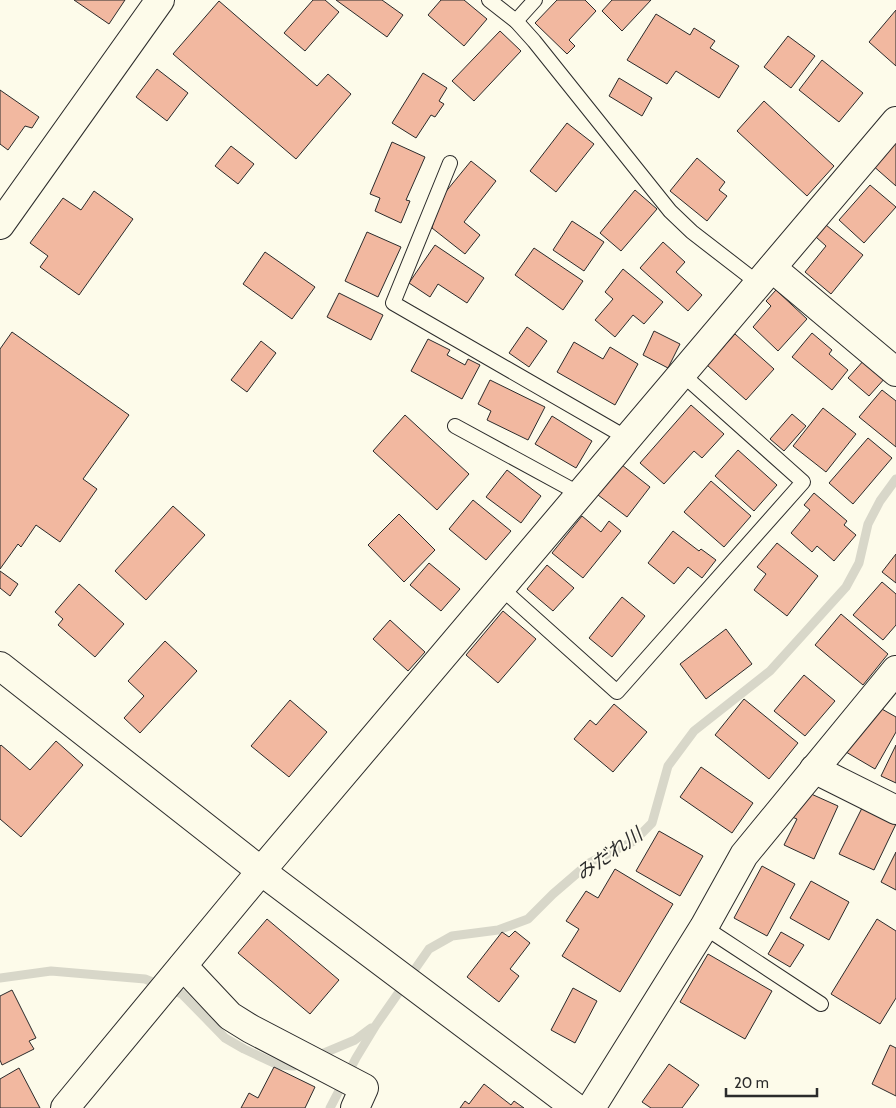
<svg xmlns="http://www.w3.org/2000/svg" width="896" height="1108" font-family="Cabin,'Noto Sans JP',sans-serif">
<rect width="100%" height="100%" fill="#fdfbea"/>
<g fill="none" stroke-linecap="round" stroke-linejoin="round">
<!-- stream -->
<g stroke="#d8d7c9" stroke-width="9">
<polyline points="0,978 51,971 145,979 182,994 225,1038 244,1049 278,1065 294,1066 302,1063"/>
<polyline points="317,1056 355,1040 371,1028"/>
<polyline points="330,1108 356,1058 376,1025 429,949 452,936 498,930 528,919 553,894 589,863 634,841 652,823 668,766 694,731 770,671 846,587 859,563 868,524 880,501 896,479"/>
</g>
</g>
<!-- building -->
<g fill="#f2b8a0" stroke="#2b2b2b">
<polygon points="74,0 125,0 109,24"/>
<polygon points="313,0 325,0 339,12 305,51 284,33"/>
<polygon points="336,0 382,0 403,15 387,37"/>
<polygon points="441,0 464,0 487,19 464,46 428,15"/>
<polygon points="557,0 585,0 596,11 569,40 575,46 567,54 535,23"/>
<polygon points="612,0 651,0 622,31 602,11"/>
<polygon points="219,1 317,86 328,74 351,94 296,159 173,54"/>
<polygon points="896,10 896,66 869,42"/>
<polygon points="656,14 690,35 694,28 715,41 710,48 739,66 719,98 676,71 667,84 627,60"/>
<polygon points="500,31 521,51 474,101 452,81"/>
<polygon points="788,36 815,56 791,88 764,67"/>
<polygon points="822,60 863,93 839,122 799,90"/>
<polygon points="157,69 188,93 167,121 136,97"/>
<polygon points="423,73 447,88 439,101 444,104 435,117 431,115 416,138 392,123"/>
<polygon points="619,78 652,98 642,116 609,96"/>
<polygon points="0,90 39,117 32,128 25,126 8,150 0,144"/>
<polygon points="764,101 834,166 807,196 737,131"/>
<polygon points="567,123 594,144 556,192 530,171"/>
<polygon points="896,141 896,186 871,164"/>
<polygon points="392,142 425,157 406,200 410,201 401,223 375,211 380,198 370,194"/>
<polygon points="231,146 254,164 238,184 215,166"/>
<polygon points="697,158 725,182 719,190 727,196 707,221 670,191"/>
<polygon points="471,161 496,181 464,222 480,235 465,254 432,228 439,200"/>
<polygon points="870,185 896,207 864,243 839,220"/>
<polygon points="635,190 657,209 621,251 600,233"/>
<polygon points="94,191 133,219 79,295 40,267 48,256 30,243 63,198 81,210"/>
<polygon points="572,221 604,242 584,271 553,250"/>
<polygon points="826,225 863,255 831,294 805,272 826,246 816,237"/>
<polygon points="367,232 401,247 378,297 345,281"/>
<polygon points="663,242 685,262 676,272 702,295 688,311 640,268"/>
<polygon points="435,245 484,278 467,303 438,284 430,297 409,283"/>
<polygon points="534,248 583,281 563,310 515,275"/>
<polygon points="265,252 315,287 292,319 243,284"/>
<polygon points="623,269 663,302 644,324 633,315 615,337 595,320 613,299 605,292"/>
<polygon points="776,290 807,319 778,351 753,327 771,306 766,301"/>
<polygon points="339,293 383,315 371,340 327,317"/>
<polygon points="527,327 547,341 529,367 509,353"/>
<polygon points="654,331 680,344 668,368 643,355"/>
<polygon points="12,332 129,415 83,479 97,489 60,542 36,525 21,547 18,544 0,569 0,349"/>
<polygon points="812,333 832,350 829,354 848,370 832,390 792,357"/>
<polygon points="735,334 774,369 746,400 707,365"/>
<polygon points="428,339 450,350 447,355 465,365 468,359 480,365 462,399 411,371"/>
<polygon points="261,341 276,353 247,392 231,380"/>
<polygon points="574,342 603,359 610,347 638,364 615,405 557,372"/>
<polygon points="865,359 886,377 869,396 848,378"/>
<polygon points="490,380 545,407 528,440 487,420 491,411 478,404"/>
<polygon points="882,390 896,401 896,447 859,417"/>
<polygon points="691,405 724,434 702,458 694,451 664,484 640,463"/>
<polygon points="823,408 856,434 826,472 793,446"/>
<polygon points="792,414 806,426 784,451 770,439"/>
<polygon points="405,415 469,474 437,510 373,451"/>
<polygon points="552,416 592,441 576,468 535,444"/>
<polygon points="868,438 892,458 853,504 829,483"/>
<polygon points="738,450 777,485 754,511 715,476"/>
<polygon points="622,465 650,487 627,517 598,495"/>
<polygon points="507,470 541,496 521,523 486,497"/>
<polygon points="711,481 751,516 724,547 684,512"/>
<polygon points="814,493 847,521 844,525 856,535 834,561 817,546 812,552 791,533 810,510 804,505"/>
<polygon points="473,500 511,531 486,560 449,529"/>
<polygon points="173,506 205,535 146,600 115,571"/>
<polygon points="399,514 435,550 404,582 368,545"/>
<polygon points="582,516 601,532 609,521 621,531 583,578 552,553"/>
<polygon points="673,531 699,551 701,549 716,560 702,578 688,567 674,584 648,563"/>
<polygon points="777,543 818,576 787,616 754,590 766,574 757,567"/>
<polygon points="896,554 896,583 882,572"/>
<polygon points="429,563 460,589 441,611 410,585"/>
<polygon points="547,565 574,588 553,611 527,589"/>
<polygon points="0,571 18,584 10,596 0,588"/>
<polygon points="882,582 896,594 896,625 883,640 853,615"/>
<polygon points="79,584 124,624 95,657 58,625 63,619 55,612"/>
<polygon points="622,597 645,616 612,657 589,638"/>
<polygon points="503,611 536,639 498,683 466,655"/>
<polygon points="841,614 888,654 863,685 815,645"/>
<polygon points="390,620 425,652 408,671 373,639"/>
<polygon points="726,629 752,664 706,699 680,664"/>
<polygon points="165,641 197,671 140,733 124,718 144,696 128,681"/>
<polygon points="804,675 835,701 805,736 774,711"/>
<polygon points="744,699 798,743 769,779 715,735"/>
<polygon points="290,700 327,732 289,777 251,746"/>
<polygon points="614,704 647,732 613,772 574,739 590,720 596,725"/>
<polygon points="873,704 896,717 896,732 875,769 846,752"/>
<polygon points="56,741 83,765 21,837 0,819 0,746 1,745 30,770"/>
<polygon points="896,745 896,783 881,776"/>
<polygon points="701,767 753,803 732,833 680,797"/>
<polygon points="809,793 838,806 814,859 784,845 797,819 787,815"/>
<polygon points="864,804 896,824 874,870 839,854"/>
<polygon points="659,831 703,856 680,896 636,871"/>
<polygon points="896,852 896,890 881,882"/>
<polygon points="762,866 795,884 767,936 734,918"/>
<polygon points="615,869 673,904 620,992 562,956 579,929 566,921 586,891 598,898"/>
<polygon points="811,881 849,902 829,940 790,918"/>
<polygon points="267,919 339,980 310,1014 238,953"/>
<polygon points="877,919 896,931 896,998 880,1024 831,994"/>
<polygon points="515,931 530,943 510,969 519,976 499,1002 467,977 502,932 509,937"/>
<polygon points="781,932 804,945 790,967 768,954"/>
<polygon points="708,954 772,991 745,1039 680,1002"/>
<polygon points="573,988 597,1001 575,1043 551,1030"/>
<polygon points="12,990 36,1038 29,1041 34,1049 2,1065 0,1060 0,996"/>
<polygon points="890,1045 896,1048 896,1096 872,1084"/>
<polygon points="669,1064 699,1085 682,1108 651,1108 642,1102"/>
<polygon points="274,1067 315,1087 305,1108 241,1108 249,1093 258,1098"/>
<polygon points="19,1068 40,1108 0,1108 0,1079"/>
<polygon points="484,1084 511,1105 514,1101 524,1108 460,1108 465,1101 469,1104"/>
</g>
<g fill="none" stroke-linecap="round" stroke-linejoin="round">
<!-- lane casing -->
<g stroke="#2b2b2b" stroke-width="16">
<g id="lane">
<polyline points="489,0 516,21 534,41 670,211 692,232 758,283"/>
<polyline points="516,21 535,0"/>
<polyline points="450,163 393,303 627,438"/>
<polyline points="455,426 580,494"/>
<polyline points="501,588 617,692 803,482 682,374"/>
<polyline points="704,927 821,1004"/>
</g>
</g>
<!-- street casing -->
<g stroke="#2b2b2b" stroke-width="30">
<g id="street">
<polyline points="772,268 896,372"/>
<polyline points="814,769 896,810"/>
<polyline points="183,966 230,1016 251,1029 364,1088 355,1108"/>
<polyline points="65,1108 261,871 896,121"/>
<polyline points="591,1108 704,927 744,855 896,670"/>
</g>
</g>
<!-- secondary casing -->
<g stroke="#2b2b2b" stroke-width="30">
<g id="secondary">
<polyline points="0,225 160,0"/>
<polyline points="0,666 261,871 576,1108"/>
</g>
</g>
<!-- lane -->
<use href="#lane" stroke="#fdfbea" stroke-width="14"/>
<!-- street -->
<use href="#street" stroke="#fdfbea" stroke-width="28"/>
<!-- secondary -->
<use href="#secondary" stroke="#fdfbea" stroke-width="28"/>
</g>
<g text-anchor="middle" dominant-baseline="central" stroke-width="4" stroke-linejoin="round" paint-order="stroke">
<!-- water labels -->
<g font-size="19" font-style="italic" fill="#2b2b2b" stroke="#fdfbea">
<text transform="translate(609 854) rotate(-35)">みだれ川</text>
</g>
</g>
<!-- scale -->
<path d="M726 1088v8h91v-8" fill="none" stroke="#2b2b2b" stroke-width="2.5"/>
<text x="734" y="1088" font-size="15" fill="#2b2b2b" stroke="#fdfbea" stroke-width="4" paint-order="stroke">20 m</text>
</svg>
